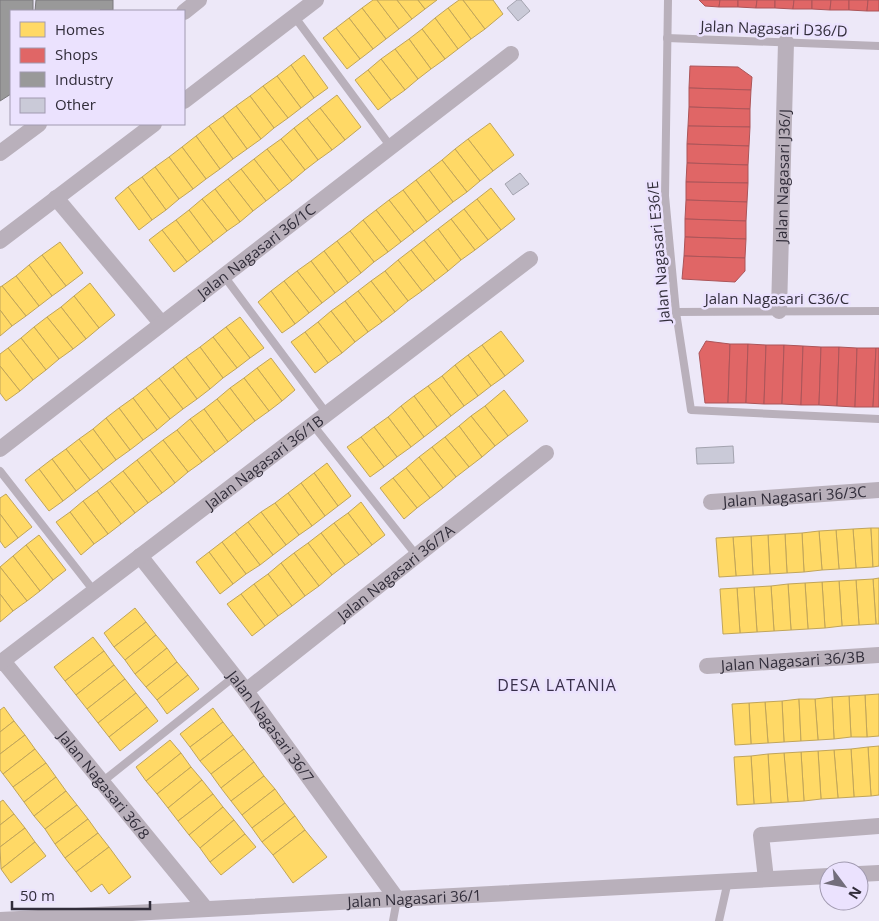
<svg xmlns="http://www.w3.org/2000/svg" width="879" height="921" font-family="'Open Sans',sans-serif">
<rect width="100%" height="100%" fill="#ede8f8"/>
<!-- homes -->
<g fill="#ffd966" stroke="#c1a559">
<polygon points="373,0 377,0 399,29 386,39 362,8"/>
<polygon points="377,0 397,0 412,19 399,29"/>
<polygon points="397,0 418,0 425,9 412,19"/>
<polygon points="418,0 437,0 425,9"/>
<polygon points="459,0 463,0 485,29 471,39 448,8"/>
<polygon points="463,0 493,0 503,14 485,29"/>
<polygon points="362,8 386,39 373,49 349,18"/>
<polygon points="448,8 471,39 458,49 435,18"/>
<polygon points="349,18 373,49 360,59 336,28"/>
<polygon points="435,18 458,49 445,59 422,29"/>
<polygon points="336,28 360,59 347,69 323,38"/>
<polygon points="422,29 445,59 431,69 409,39"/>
<polygon points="409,39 431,69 418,79 395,49"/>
<polygon points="395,49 418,79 405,90 381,59"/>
<polygon points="304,55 328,88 314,98 291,65"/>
<polygon points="381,59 405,90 391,100 368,70"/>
<polygon points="291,65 314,98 301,108 277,76"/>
<polygon points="368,70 391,100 378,110 355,80"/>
<polygon points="277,76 301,108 288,118 263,86"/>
<polygon points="263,86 288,118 274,128 250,96"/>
<polygon points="337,95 361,127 345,140 320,108"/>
<polygon points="250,96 274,128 261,139 236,106"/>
<polygon points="236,106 261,139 247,149 223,116"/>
<polygon points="320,108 345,140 332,150 307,118"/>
<polygon points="223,116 247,149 233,159 209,126"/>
<polygon points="307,118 332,150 318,160 294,128"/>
<polygon points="490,123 514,155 493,171 468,139"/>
<polygon points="209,126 233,159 220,169 196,136"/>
<polygon points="294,128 318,160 305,170 281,139"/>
<polygon points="196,136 220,169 206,179 182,147"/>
<polygon points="281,139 305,170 292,181 267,149"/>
<polygon points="468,139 493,171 480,181 455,149"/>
<polygon points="182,147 206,179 193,189 169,157"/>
<polygon points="267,149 292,181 279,191 254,159"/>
<polygon points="455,149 480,181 467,192 442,160"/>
<polygon points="169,157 193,189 179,199 155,167"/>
<polygon points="254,159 279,191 266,201 241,169"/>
<polygon points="442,160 467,192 453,202 429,170"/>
<polygon points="155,167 179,199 166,210 142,177"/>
<polygon points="241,169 266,201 253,211 228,179"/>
<polygon points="429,170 453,202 440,212 416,180"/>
<polygon points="142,177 166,210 152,220 128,187"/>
<polygon points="228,179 253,211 240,222 215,189"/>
<polygon points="416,180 440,212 427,222 403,190"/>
<polygon points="128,187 152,220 139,230 115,198"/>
<polygon points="491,188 515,219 501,230 477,199"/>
<polygon points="215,189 240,222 227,231 202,199"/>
<polygon points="403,190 427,222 414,232 389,200"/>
<polygon points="202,199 227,231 213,242 189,210"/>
<polygon points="477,199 501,230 488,240 464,209"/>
<polygon points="389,200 414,232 401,242 376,210"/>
<polygon points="464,209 488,240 475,250 451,219"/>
<polygon points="189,210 213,242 200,252 176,220"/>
<polygon points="376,210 401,242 388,252 363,220"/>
<polygon points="451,219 475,250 461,260 438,229"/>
<polygon points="176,220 200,252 187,262 162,230"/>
<polygon points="363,220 388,252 374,262 350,231"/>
<polygon points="438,229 461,260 448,271 424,240"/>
<polygon points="162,230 187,262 174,272 149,240"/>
<polygon points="350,231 374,262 361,273 337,241"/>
<polygon points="424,240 448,271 435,281 411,250"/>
<polygon points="337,241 361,273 348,283 324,251"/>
<polygon points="60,242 83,273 66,286 42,255"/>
<polygon points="411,250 435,281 422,291 398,260"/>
<polygon points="324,251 348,283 335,293 311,261"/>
<polygon points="42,255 66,286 52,296 29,265"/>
<polygon points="398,260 422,291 408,301 385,271"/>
<polygon points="311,261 335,293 322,303 297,271"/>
<polygon points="29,265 52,296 39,306 16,276"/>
<polygon points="297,271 322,303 309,313 284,281"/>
<polygon points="385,271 408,301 395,312 371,281"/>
<polygon points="16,276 39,306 26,316 2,286"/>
<polygon points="284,281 309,313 295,324 271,291"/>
<polygon points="371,281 395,312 382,322 358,291"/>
<polygon points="90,283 115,315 99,328 74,296"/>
<polygon points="2,286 26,316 12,326 0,310 0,287"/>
<polygon points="271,291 295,324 282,333 258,302"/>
<polygon points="358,291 382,322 368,332 345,301"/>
<polygon points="74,296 99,328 86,339 61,307"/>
<polygon points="345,301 368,332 355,342 331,311"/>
<polygon points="61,307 86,339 73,349 47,317"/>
<polygon points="0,310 12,326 0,336"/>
<polygon points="331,311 355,342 342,353 318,322"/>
<polygon points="47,317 73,349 59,359 34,327"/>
<polygon points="240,317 264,348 250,358 226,327"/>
<polygon points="318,322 342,353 328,363 305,332"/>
<polygon points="34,327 59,359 46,370 21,338"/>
<polygon points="226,327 250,358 237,368 213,337"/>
<polygon points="501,331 524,361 505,376 482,345"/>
<polygon points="305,332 328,363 315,373 291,342"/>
<polygon points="213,337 237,368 223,378 200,347"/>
<polygon points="21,338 46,370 33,380 8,348"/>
<polygon points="482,345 505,376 491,386 468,355"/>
<polygon points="200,347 223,378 210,389 186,357"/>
<polygon points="8,348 33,380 20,391 0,366 0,354"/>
<polygon points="468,355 491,386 478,396 455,365"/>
<polygon points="186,357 210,389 197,399 173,367"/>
<polygon points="271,358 295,390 282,401 257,368"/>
<polygon points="455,365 478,396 464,406 442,376"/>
<polygon points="0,366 20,391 6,401 0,393"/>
<polygon points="173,367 197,399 183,409 159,378"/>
<polygon points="257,368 282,401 269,411 244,378"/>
<polygon points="442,376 464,406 451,416 428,386"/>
<polygon points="159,378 183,409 170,419 146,388"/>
<polygon points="244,378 269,411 255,421 230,388"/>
<polygon points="428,386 451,416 437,427 414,396"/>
<polygon points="146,388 170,419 157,430 133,398"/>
<polygon points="230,388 255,421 242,431 217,399"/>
<polygon points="504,390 528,421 508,436 485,406"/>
<polygon points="414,396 437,427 424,437 401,406"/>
<polygon points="133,398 157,430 143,440 119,408"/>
<polygon points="217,399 242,431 228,442 204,409"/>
<polygon points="401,406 424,437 411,447 388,417"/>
<polygon points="485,406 508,436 495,446 471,416"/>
<polygon points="119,408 143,440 130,450 106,418"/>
<polygon points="204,409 228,442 215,452 190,419"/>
<polygon points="471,416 495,446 482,457 459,426"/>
<polygon points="388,417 411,447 397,457 374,427"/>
<polygon points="106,418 130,450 116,460 93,429"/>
<polygon points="190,419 215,452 202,462 177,430"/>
<polygon points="459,426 482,457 469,467 445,437"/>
<polygon points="374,427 397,457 384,467 361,437"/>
<polygon points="93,429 116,460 103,470 79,439"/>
<polygon points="177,430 202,462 188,472 163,440"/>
<polygon points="361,437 384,467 370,477 347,447"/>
<polygon points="445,437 469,467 456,477 432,447"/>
<polygon points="79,439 103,470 90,480 66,449"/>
<polygon points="163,440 188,472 175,483 150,450"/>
<polygon points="432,447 456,477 443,488 419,457"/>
<polygon points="66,449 90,480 76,491 52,459"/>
<polygon points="150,450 175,483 162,493 137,460"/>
<polygon points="419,457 443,488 430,498 406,468"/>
<polygon points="52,459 76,491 63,501 39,469"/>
<polygon points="137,460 162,493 148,503 123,471"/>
<polygon points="327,463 351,496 338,506 314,473"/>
<polygon points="406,468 430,498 417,508 393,478"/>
<polygon points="39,469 63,501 49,511 25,480"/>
<polygon points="123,471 148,503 135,513 110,481"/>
<polygon points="314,473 338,506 325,516 301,483"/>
<polygon points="393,478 417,508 404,519 380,488"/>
<polygon points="110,481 135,513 121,524 97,491"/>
<polygon points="301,483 325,516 312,526 288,493"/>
<polygon points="97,491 121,524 108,534 83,501"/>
<polygon points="288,493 312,526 299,535 275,503"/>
<polygon points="6,494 32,527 18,538 0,514 0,498"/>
<polygon points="83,501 108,534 94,544 70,512"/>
<polygon points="361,502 385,535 372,545 348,513"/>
<polygon points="275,503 299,535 286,545 261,512"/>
<polygon points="70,512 94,544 81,555 56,522"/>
<polygon points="261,512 286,545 273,555 248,522"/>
<polygon points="348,513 372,545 359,555 334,523"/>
<polygon points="0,514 18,538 5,548 0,541"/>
<polygon points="248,522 273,555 260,565 235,532"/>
<polygon points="334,523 359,555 345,565 321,533"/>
<polygon points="871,528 873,567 856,568 853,529"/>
<polygon points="871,528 879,528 879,566 873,567"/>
<polygon points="853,529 856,568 839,569 836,530"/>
<polygon points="836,530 839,569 822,570 819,531"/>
<polygon points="819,531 822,570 804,572 802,533"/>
<polygon points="235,532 260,565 246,574 222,542"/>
<polygon points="321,533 345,565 332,575 308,543"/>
<polygon points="802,533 804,572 787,573 785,534"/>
<polygon points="785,534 787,573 770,574 768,535"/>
<polygon points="39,535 66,570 53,580 26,545"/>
<polygon points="768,535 770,574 753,575 751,536"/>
<polygon points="751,536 753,575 736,576 733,537"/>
<polygon points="733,537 736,576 719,577 716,538"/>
<polygon points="222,542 246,574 233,584 209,552"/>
<polygon points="308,543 332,575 319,586 294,553"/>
<polygon points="26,545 53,580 40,591 13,556"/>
<polygon points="209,552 233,584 220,594 196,562"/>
<polygon points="294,553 319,586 305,596 281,563"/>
<polygon points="13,556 40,591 27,601 0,567"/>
<polygon points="281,563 305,596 292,606 268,574"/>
<polygon points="0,567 27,601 13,611 0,594"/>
<polygon points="268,574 292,606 278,616 254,584"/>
<polygon points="879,578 879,624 876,624 873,579"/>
<polygon points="873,579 876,624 859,625 856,580"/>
<polygon points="856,580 859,625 842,626 839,581"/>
<polygon points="839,581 842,626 825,628 822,582"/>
<polygon points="822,582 825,628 808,629 805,583"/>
<polygon points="805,583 808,629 791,630 788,584"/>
<polygon points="254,584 278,616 265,626 241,594"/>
<polygon points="788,584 791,630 774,631 771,586"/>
<polygon points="771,586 774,631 757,632 754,587"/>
<polygon points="754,587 757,632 740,633 737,588"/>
<polygon points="737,588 740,633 723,634 720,589"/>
<polygon points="0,594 13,611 0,622"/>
<polygon points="241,594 265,626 252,636 227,604"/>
<polygon points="135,608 146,622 114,647 104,633"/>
<polygon points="146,622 156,635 125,660 114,647"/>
<polygon points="156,635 167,648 135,674 125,660"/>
<polygon points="93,637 104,651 65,681 54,667"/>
<polygon points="167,648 177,662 146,687 135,674"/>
<polygon points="104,651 114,665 76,695 65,681"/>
<polygon points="177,662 188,675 157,700 146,687"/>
<polygon points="114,665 125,679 87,709 76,695"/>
<polygon points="188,675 199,689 167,714 157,700"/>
<polygon points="125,679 136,693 98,723 87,709"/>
<polygon points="136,693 147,707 109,737 98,723"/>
<polygon points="879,694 879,736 867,737 865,695"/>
<polygon points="865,695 867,737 851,737 849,696"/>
<polygon points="849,696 851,737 834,739 832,697"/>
<polygon points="832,697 834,739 818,740 815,699"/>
<polygon points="799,699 801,741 784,742 782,701"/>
<polygon points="799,699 815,699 818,740 801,741"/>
<polygon points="782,701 784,742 768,743 765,702"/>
<polygon points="765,702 768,743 751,744 749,703"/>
<polygon points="749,703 751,744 735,745 732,704"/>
<polygon points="4,707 14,721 0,732 0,710"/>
<polygon points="147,707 158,721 120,751 109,737"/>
<polygon points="213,708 223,722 190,747 180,734"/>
<polygon points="14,721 25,735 0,754 0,732"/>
<polygon points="223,722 233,735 200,761 190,747"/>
<polygon points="25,735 35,749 3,774 0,770 0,754"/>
<polygon points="233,735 244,749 211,774 200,761"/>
<polygon points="170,740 181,753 146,781 136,767"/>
<polygon points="879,746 879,795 871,796 868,747"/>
<polygon points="868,747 871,796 854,797 851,749"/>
<polygon points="35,749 46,763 13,787 3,774"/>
<polygon points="244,749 254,762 221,788 211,774"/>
<polygon points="851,749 854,797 838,798 834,750"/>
<polygon points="834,750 838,798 821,799 818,751"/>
<polygon points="818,751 821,799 804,801 801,752"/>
<polygon points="801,752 804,801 788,802 784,753"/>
<polygon points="181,753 191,767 157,794 146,781"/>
<polygon points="784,753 788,802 771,803 768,754"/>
<polygon points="768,754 771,803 754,804 751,756"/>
<polygon points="751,756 754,804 737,805 734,757"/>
<polygon points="254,762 264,776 231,801 221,788"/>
<polygon points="46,763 56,777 24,802 13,787"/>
<polygon points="191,767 202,780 168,808 157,794"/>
<polygon points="264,776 275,789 242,815 231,801"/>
<polygon points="56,777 66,791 34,816 24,802"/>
<polygon points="202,780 213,794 178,821 168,808"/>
<polygon points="275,789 285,803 252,828 242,815"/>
<polygon points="66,791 77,805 45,829 34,816"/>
<polygon points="213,794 223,807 189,835 178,821"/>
<polygon points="3,800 14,814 0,825 0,802"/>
<polygon points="285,803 295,816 262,842 252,828"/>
<polygon points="77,805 88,819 55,844 45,829"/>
<polygon points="223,807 234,820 200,848 189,835"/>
<polygon points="14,814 25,828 0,847 0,825"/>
<polygon points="295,816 305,830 273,855 262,842"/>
<polygon points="88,819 98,833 65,858 55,844"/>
<polygon points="234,820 245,834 210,862 200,848"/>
<polygon points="25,828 35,842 1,869 0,847"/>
<polygon points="305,830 327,857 293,883 273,855"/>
<polygon points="98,833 109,847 76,872 65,858"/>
<polygon points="245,834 256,847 221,875 210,862"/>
<polygon points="35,842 46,856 11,883 1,869"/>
<polygon points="109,847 131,877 109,894 102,884 91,892 76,872"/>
</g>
<!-- shops -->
<g fill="#e06666" stroke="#ac5559">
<polygon points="699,0 720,0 719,7 705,6"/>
<polygon points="720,0 738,0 738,7 719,7"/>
<polygon points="738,0 757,0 756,8 738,7"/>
<polygon points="757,0 775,0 775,8 756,8"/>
<polygon points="775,0 794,0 793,9 775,8"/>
<polygon points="794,0 812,0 812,9 793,9"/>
<polygon points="812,0 831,0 830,10 812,9"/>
<polygon points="831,0 849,0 849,10 830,10"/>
<polygon points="849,0 868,0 867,11 849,10"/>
<polygon points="868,0 879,0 879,11 867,11"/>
<polygon points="690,66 738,67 752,77 751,90 689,88"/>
<polygon points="689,88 751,90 750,109 689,107"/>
<polygon points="689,107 750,109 750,127 688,126"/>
<polygon points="688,126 750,127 749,146 687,144"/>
<polygon points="687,144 749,146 748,165 687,163"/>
<polygon points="687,163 748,165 748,183 686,182"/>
<polygon points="686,182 748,183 747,202 686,200"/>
<polygon points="686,200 747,202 746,221 685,219"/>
<polygon points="685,219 746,221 746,239 685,237"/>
<polygon points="685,237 746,239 745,258 684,256"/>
<polygon points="684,256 745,258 745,271 735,282 682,279"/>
<polygon points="706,341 730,344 728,403 705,403 699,353"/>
<polygon points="730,344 748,344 746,403 728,403"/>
<polygon points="748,344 766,345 764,404 746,403"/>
<polygon points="766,345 784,345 782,404 764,404"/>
<polygon points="784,345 803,346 801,405 782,404"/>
<polygon points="803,346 821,347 819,405 801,405"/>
<polygon points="821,347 839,347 837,406 819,405"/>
<polygon points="839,347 857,348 855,407 837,406"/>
<polygon points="857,348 876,348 873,407 855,407"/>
<polygon points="876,348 879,348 879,407 873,407"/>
</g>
<!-- industry -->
<g fill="#999" stroke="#7a797c">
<polygon points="0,0 33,0 33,11 11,11 11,94 0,101"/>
<polygon points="36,0 113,0 113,10 100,10 100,11 35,11"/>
</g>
<!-- building -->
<g fill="#cacad8" stroke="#a3a3af">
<polygon points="517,0 521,0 530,11 518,21 507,8"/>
<polygon points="520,173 529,184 513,195 505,184"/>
<polygon points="733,446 734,463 697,464 696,448"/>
</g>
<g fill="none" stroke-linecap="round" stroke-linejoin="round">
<!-- service -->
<g stroke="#b9b0bb" stroke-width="8">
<polyline points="668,0 665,196 676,312 691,410 879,419"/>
<polyline points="294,16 391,147"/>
<polyline points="667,38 879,46"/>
<polyline points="224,276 327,414"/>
<polyline points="676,312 879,311"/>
<polyline points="313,425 417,556"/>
<polyline points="0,471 94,591"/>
<polyline points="102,782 235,676"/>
<polyline points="393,921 397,899"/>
<polyline points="719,921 728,881"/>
</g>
<!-- minor -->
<g stroke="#b9b0bb" stroke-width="16">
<polyline points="184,12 199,0"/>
<polyline points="184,101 316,0"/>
<polyline points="0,153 39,124"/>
<polyline points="56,198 161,323"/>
<polyline points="0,241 154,124"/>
<path id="s1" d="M779,311L786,42"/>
<path id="s2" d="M0,449C170,316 341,186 511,54"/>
<path id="s3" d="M711,502L879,490"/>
<path id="s4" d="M140,556L246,691L397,899"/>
<path id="s5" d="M3,661L206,909"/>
<path id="s6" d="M0,663L530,259"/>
<path id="s7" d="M707,666L879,655"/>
<path id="s8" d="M246,691L546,453"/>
<polyline points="859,874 879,873"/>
<polyline points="766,879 761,835 879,826"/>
<path id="s9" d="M0,920L829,876"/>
</g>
</g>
<g text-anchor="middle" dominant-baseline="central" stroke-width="5" stroke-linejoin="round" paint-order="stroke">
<!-- street labels -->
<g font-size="15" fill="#312d3a" stroke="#ebe2fe">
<text transform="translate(774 28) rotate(2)">Jalan Nagasari D36/D</text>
<text stroke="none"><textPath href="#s1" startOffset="135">Jalan Nagasari J36/J</textPath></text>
<text stroke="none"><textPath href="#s2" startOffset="324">Jalan Nagasari 36/1C</textPath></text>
<text transform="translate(658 252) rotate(-95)">Jalan Nagasari E36/E</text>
<text x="777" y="298">Jalan Nagasari C36/C</text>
<text stroke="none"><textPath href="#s6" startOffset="332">Jalan Nagasari 36/1B</textPath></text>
<text stroke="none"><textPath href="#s3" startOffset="84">Jalan Nagasari 36/3C</textPath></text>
<text stroke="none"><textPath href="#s8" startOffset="191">Jalan Nagasari 36/7A</textPath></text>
<text stroke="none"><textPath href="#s7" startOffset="86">Jalan Nagasari 36/3B</textPath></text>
<text stroke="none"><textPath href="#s4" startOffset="215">Jalan Nagasari 36/7</textPath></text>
<text stroke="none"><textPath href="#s5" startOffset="160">Jalan Nagasari 36/8</textPath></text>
<text stroke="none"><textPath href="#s9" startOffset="415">Jalan Nagasari 36/1</textPath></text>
</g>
<!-- neighbourhood labels -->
<g font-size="16" letter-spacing="1" fill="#382f4a" stroke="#ebe2fe">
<text x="557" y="685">DESA LATANIA</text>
</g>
</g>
<!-- legend -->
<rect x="10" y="10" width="175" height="115" fill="#ebe2fe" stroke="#a19ab0"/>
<rect x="20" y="22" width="25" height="15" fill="#ffd966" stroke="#a19ab0"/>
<text x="55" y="35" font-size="15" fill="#312d3a">Homes</text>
<rect x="20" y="48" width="25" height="15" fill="#e06666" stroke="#a19ab0"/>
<text x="55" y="60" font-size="15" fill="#312d3a">Shops</text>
<rect x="20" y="72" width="25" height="15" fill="#999999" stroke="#a19ab0"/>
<text x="55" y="85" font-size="15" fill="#312d3a">Industry</text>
<rect x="20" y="98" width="25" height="15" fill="#cacad8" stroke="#a19ab0"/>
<text x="55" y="110" font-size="15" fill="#312d3a">Other</text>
<!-- north arrow -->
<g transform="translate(844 886) rotate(122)"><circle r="24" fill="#ebe2fe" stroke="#a19ab0"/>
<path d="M0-4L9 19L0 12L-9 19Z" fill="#736e7c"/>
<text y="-8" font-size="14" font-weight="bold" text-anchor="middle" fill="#312d3a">N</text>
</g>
<!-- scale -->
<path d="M12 901v8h138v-8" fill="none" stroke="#312d3a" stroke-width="2.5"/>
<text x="20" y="901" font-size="15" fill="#312d3a" stroke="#ebe2fe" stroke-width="4" paint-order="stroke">50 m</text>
</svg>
